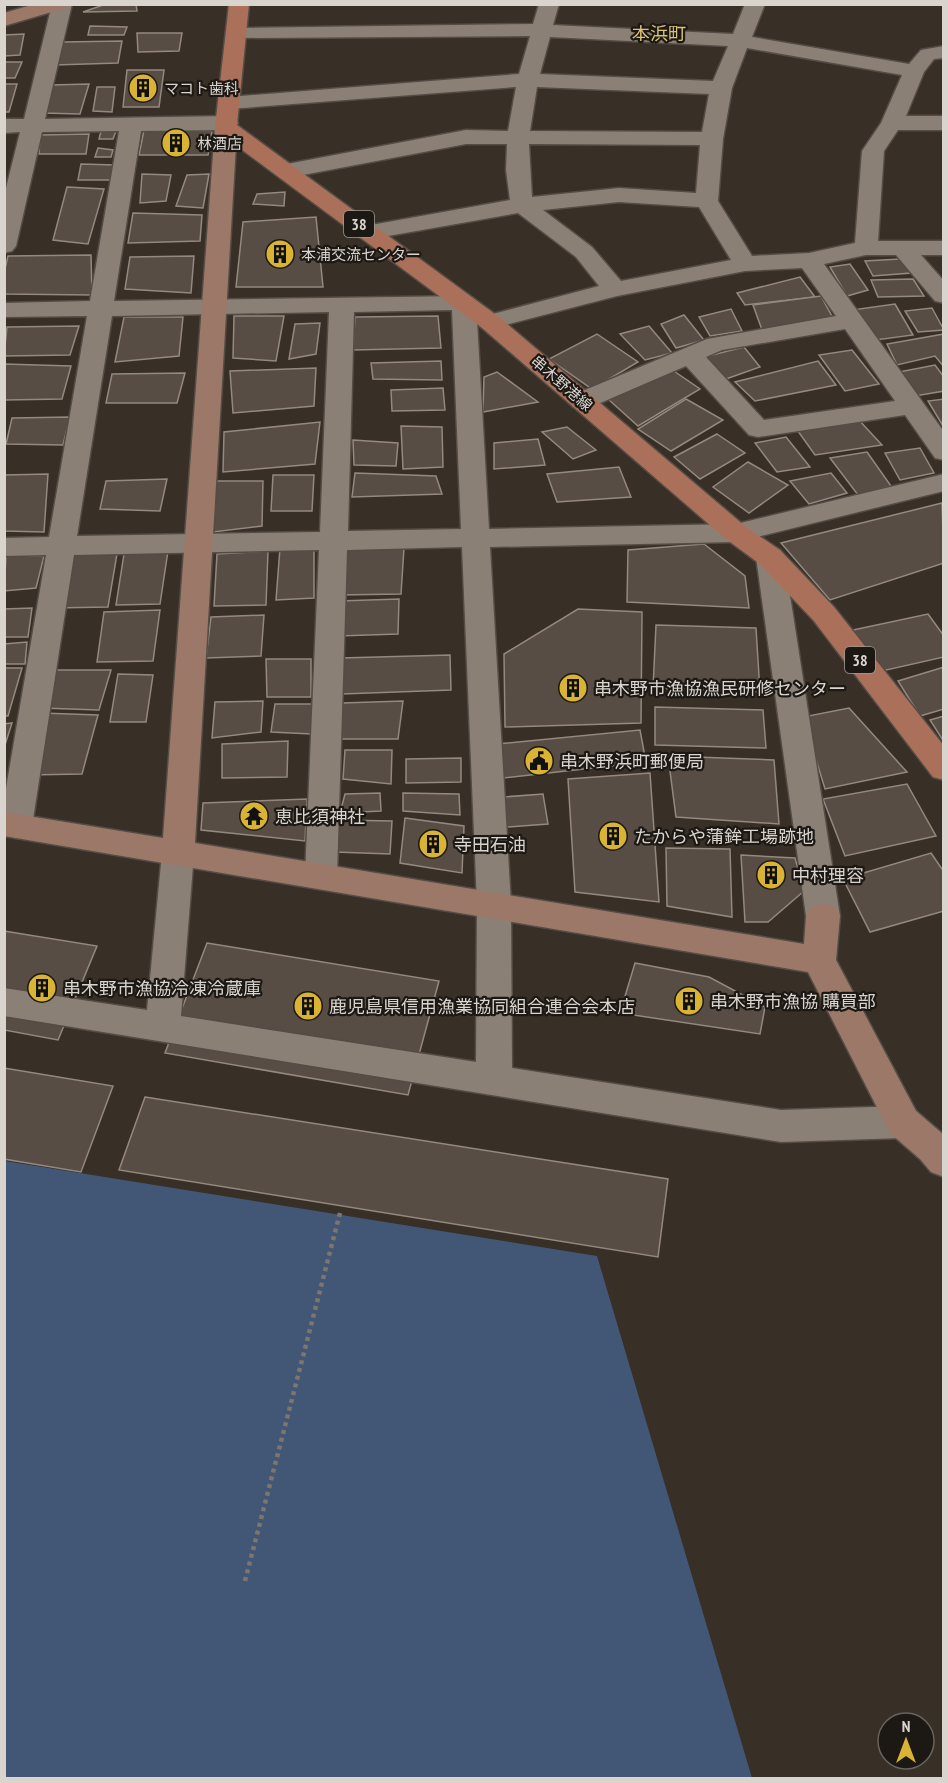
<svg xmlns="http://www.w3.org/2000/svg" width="948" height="1783" font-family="'PT Sans Narrow','Noto Sans JP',sans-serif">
	<rect width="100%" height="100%" fill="#382f27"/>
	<path fill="#425776" d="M5,1161l592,95 155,522h-747z"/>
	<g fill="#574d44" stroke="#94897f" stroke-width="1.5">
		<path d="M106,4h30l1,7 -54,1z"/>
		<path d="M90,26l37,1 -3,8h-36z"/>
		<path d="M137,33h45l-3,18 -41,1z"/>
		<path d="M24,34l-4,21 -16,1v-21z"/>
		<path d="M122,41l-4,22 -63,2 8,-23z"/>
		<path d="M4,62h18l-7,16h-11z"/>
		<path d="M127,70h37l-5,37h-36z"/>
		<path d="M4,84h13l-8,28h-5z"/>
		<path d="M89,84l-9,30 -37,-1 8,-28z"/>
		<path d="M97,87h18l-3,25 -19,-1z"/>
		<path d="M144,130l68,1 -4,24h-69z"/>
		<path d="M101,131h15l-3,8h-14z"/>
		<path d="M89,134l-3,20h-47l1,-19z"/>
		<path d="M98,148l15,2 -2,7h-16z"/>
		<path d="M81,164l34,1 -4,15h-33z"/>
		<path d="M142,174l29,1 -5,26 -26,2z"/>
		<path d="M209,174l-6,34 -27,-2 11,-31z"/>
		<path d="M67,187l37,2 -16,55 -35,-4z"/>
		<path d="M285,192l-1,14 -31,-2 4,-10z"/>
		<path d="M133,213l69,2 -2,26 -72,2z"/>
		<path d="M316,217l7,70h-87l7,-65z"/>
		<path d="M91,255l1,40 -88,-1v-21l4,-17z"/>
		<path d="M194,256l-3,37 -66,-4 5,-32z"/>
		<path d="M900,259l11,14 -38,3 -8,-15z"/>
		<path d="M850,264l18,26 -21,6 -17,-29z"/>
		<path d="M800,277l15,20 -70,8 -8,-12z"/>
		<path d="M913,279l11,17 -46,1 -7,-17z"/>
		<path d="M821,296l13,24 -72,10 -9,-25z"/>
		<path d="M895,304l18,31 -45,6 -16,-31z"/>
		<path d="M932,308l12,22 -26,2 -13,-21z"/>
		<path d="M731,309l11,22 -32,5 -11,-19z"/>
		<path d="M684,315l20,25 -28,8 -15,-24z"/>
		<path d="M234,316h50l-8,45 -43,-3z"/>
		<path d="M438,316l3,32 -88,2 2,-33z"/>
		<path d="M124,317h59l-4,39 -64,6z"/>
		<path d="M320,323l-4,31 -27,5 6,-35z"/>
		<path d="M79,326l-9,29 -66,1 3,-29z"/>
		<path d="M649,326l23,27 -27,7 -25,-26z"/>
		<path d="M597,334l41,28 -46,27 -43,-30z"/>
		<path d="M944,334v33l-9,-11 -38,9 -10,-21z"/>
		<path d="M744,347l16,20 -37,13 -19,-23z"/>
		<path d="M852,350l27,34 -34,7 -26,-36z"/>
		<path d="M441,361l1,19 -69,-1 -2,-16z"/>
		<path d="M818,361l18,24 -81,16 -20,-19z"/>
		<path d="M4,364l67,2 -9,33 -58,1z"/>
		<path d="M935,365l9,12v14l-29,5 -16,-24z"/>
		<path d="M668,367l32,22 -62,37 -30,-27z"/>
		<path d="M316,368l-2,38 -81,7 -3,-42z"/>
		<path d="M497,372l41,30 -55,10 1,-35z"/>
		<path d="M185,373l-8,30h-71l6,-29z"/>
		<path d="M443,388l2,22 -53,1 -1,-21z"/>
		<path d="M686,399l37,21 -52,31 -33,-22z"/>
		<path d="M944,399v27h-1l-15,-25z"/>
		<path d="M70,417l-7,28 -57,-1 6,-26z"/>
		<path d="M857,418l25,27 -67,10 -20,-28z"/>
		<path d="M320,422l-5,42 -92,8 1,-40z"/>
		<path d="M401,426l41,1 1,40 -40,2z"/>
		<path d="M567,427l29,23 -23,9 -31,-27z"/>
		<path d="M717,434l28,19 -45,26 -26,-22z"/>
		<path d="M786,437l24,30 -33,5 -22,-29z"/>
		<path d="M538,439l7,26 -51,4v-26z"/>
		<path d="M353,440l45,3 -2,23 -42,-1z"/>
		<path d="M920,448l14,25 -34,7 -15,-27z"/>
		<path d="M867,452l24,34 -33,9 -28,-37z"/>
		<path d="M748,462l40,23 -39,28 -36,-26z"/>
		<path d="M619,467l12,30 -74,5 -10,-28z"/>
		<path d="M355,473l81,3 6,18 -90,3z"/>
		<path d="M831,473l16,20 -38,11 -19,-23z"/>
		<path d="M48,474l-4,58 -40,-1v-56z"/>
		<path d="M273,475h41l-2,36h-41z"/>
		<path d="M167,479l-7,32 -60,-2 6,-28z"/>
		<path d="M210,481h53l-1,45 -49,6z"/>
		<path d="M942,503l2,60 -114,37 -49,-57z"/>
		<path d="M704,544l41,32 4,32 -122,-6 1,-52z"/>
		<path d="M314,547v51l-38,2 4,-52z"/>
		<path d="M404,548l-3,46 -63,1 3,-46z"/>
		<path d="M168,551l-8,53 -44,1 8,-51z"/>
		<path d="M268,551l-2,54 -52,1 3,-52z"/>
		<path d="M64,552l53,2 -9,53 -56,1z"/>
		<path d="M6,556h38l-8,32 -32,3z"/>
		<path d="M399,599l-1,35 -60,2 1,-35z"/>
		<path d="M32,608l-4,29h-24v-28z"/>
		<path d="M578,609l64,3 -1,111 -136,4 -1,-73z"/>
		<path d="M160,610l-7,51 -56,1 7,-50z"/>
		<path d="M928,614l16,22v21l-62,14 -29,-41z"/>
		<path d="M264,615l-3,41 -55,2 5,-41z"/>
		<path d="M656,625l100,3 4,64 -107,-4z"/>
		<path d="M27,642l-2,22h-21v-20z"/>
		<path d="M450,655l1,35 -109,4 -1,-36z"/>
		<path d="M266,659h45v38h-44z"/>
		<path d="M944,667v42l-24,7 -22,-35z"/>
		<path d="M4,668h18l-14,48h-4z"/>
		<path d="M52,670h59l-12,40 -58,-2z"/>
		<path d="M118,674l35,1 -7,47h-36z"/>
		<path d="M263,701l-2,31 -49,6 3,-36z"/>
		<path d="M403,701l-5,38h-57l1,-36z"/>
		<path d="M275,704h39l-3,30 -40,-2z"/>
		<path d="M655,707l108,3 3,38 -111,-3z"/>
		<path d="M849,708l58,64 -82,17 -22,-72z"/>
		<path d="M41,713l57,2 -16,59 -54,1z"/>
		<path d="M944,716v26l-14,-22z"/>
		<path d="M12,723l-8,25v-24z"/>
		<path d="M640,730l6,32 -143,16 -6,-34z"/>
		<path d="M288,741l-1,36 -65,1v-34z"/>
		<path d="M345,750h47l-1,34 -48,-5z"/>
		<path d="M668,756l106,4 5,64 -103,-7z"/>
		<path d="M461,758v24l-55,1v-24z"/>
		<path d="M650,773l9,129 -84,-10 -7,-113z"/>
		<path d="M907,784l29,52 -91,20 -22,-57z"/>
		<path d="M380,793l1,18 -41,2 5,-19z"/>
		<path d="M403,793l56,1 1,21 -57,-4z"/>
		<path d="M543,794l5,30 -41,3 -4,-30z"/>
		<path d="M307,799l-2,42 -104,-11 2,-27z"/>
		<path d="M405,818l59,8 -2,47 -62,-10z"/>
		<path d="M339,820l53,1 -2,33 -55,-2z"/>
		<path d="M666,848l64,1 2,68 -65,-11z"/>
		<path d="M931,853l13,19v39l-74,21 -27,-53z"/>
		<path d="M741,855l54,3 9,33 -36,31h-23z"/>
		<path d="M4,931l93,15 -39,94 -54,-10z"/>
		<path d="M207,943l232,38 -31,114 -243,-42z"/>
		<path d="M635,963l74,14 56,30 -5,27 -140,-21z"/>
		<path d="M4,1068l109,18 -32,86 -77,-13z"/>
		<path d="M145,1097l523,82 -10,78 -539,-87z"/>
	</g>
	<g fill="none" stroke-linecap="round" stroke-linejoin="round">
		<g stroke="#544c45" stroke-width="3">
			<g id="street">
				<path d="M52,4h20l-27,115 182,-3 8,2 3,5 -3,5 -8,2 -86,1 -27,170 350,-5 9,2 3,5 13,226 247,-5 208,-50v17l-208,51 -246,5 21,357 1,164 269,42 122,-4 13,5 5,11 -5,11 -13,5 -122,4 -777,-126v-28l143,22 15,-157 5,-9 11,-3 11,3 5,9 -13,163 295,46 1,-158 -15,-357 -115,3 -10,326 -4,9 -12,4 -12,-4 -4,-9 14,-326 -245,5 -42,271 -5,9 -11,3 -12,-4v-34l42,-245 -42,1v-18l45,-1 38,-221 -83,1v-14l86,-2 29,-170 -77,1 -26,114 -4,5 -8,2v-57l16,-64 -16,1v-14h20zM452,310l9,219 -113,2 6,-219zM329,312l-9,220 -243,4 35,-220z"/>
				<path d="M539,4h20l-6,21 180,9 12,-30h20l-13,33 157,27 12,-14 23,-4v12l-10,1 -10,13 -18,44h38v14h-46l-14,21 -6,90h66v14h-23l23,26v22l-9,-2 -39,-46h-30l-42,9 120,168v28l-9,-2 -30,-43 -147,22 -9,-2 -63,-69 -95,41 -9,2 -9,-2 -4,-6 4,-6 134,-56 129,-23 -34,-48 -57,3 -128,25 -127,33 -9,-2 -3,-5 3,-5 118,-31 -23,-29 -58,-44 -147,26 -8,-2 -4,-5 4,-5 8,-2 139,-25 -4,-30 1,-26h-41l-179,34 -8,-2 -3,-5 3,-5 8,-2 179,-34 42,1 8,-44 -287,22 -8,-1 -3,-5 3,-5 8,-1 290,-23 11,-38 -294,2 -7,-2 -3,-4 3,-4 304,-4zM550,37l178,9 -15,35 -173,-7zM747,48l155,27 -21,48 -19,28 -7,92 -46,10 -57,3 -34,-55 5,-62 9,-51zM537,87l172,7 -7,38 -172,-1zM529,144l171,1 -4,48 -77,-5 -87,9zM619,202l80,5 32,53 -110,21 -29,-34 -49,-37zM845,329l50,72 -131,19 -58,-63 16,-7z"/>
				<path d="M770,548l10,2 4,7 56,359 -5,9 -12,4 -12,-4 -5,-9 -50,-359 4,-7z"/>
			</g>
		</g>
		<g stroke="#544c45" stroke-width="3">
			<g id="secondary">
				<path d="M35,4h33l-3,4 -61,18v-13z"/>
				<path d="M226,120l8,2 3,5 -42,716 609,101 2,-28 5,-9 12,-4 12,4 5,9 -4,44 80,151 28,24v42l-13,-5 -11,-13 -30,-26 -82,-161 -804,-136v-24l159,26 52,-711 3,-5z"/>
			</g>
		</g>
		<g stroke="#544c45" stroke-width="3">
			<path id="primary" d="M229,4h20l-12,121 262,192 247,210 34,23 54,57 110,139v34l-11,-3 -119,-156 -54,-57 -34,-25 -245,-212 -263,-195 -3,-5z"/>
		</g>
		<path stroke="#7d766f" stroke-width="4.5" stroke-dasharray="4 4" stroke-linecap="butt" d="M245,1581l95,-368"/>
		<use href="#street" fill="#8b8076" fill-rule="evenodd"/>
		<use href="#secondary" fill="#9b7868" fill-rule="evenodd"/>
		<use href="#primary" fill="#ab705a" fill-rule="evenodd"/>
	</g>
	<defs>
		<g id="building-disc" transform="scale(1.5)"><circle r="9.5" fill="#d9b334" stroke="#1c1814"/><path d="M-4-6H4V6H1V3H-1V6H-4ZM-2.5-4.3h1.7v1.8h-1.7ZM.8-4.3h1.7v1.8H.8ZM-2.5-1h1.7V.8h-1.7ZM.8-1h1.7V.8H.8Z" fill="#111"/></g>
		<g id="civic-disc" transform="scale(1.5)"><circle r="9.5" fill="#d9b334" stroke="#1c1814"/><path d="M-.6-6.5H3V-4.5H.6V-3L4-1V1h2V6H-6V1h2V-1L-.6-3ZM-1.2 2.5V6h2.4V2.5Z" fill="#111"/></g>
		<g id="temple-disc" transform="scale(1.5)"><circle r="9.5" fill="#d9b334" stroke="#1c1814"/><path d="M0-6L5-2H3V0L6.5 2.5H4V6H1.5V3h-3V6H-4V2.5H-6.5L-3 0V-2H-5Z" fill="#111"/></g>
	</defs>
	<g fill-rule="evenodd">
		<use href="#building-disc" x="143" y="88"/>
		<use href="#building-disc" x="176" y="143"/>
		<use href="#building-disc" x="280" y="254"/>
		<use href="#building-disc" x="573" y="688"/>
		<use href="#civic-disc" x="539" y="761"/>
		<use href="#temple-disc" x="254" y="816"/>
		<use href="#building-disc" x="613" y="836"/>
		<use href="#building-disc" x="433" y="844"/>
		<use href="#building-disc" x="771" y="875"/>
		<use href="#building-disc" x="42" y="988"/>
		<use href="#building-disc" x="689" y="1001"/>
		<use href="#building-disc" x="308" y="1006"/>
	</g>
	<g text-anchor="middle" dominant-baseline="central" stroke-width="4.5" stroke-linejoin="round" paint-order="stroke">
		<g font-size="15" fill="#dad4cf" stroke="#1c1814" text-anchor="start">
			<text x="164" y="88">マコト歯科</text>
			<text x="197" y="143">林酒店</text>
			<text x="301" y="254">本浦交流センター</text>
		</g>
		<g font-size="15" fill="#dad4cf" stroke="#1c1814">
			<text transform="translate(562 383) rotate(41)">串木野港線</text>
		</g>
		<g fill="#1c1814" stroke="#a19c97" stroke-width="1.5">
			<rect x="344" y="211" width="30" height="26" rx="4.5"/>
			<rect x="845" y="647" width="30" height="26" rx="4.5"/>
		</g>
		<g font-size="16" font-weight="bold" fill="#dad4cf">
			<text x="359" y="224">38</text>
			<text x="860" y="660">38</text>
		</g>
		<g font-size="18" fill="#dbc276" stroke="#1c1814">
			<text x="659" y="33">本浜町</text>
		</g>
		<g font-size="18" fill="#dad4cf" stroke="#1c1814" text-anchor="start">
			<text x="594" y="688">串木野市漁協漁民研修センター</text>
			<text x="560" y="761">串木野浜町郵便局</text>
			<text x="275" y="816">恵比須神社</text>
			<text x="634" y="836">たからや蒲鉾工場跡地</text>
			<text x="454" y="844">寺田石油</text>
			<text x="792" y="875">中村理容</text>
			<text x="63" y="988">串木野市漁協冷凍冷蔵庫</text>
			<text x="710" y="1001">串木野市漁協 購買部</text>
			<text x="329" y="1006">鹿児島県信用漁業協同組合連合会本店</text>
		</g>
	</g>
	<rect width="948" height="1783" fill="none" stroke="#dad4cf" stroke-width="12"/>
	<g transform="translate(906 1741)"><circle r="28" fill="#1c1814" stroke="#68635f" stroke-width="1.5"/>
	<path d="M0-4.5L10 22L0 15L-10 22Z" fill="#d9b334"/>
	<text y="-9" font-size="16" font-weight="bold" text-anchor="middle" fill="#dad4cf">N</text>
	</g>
</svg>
